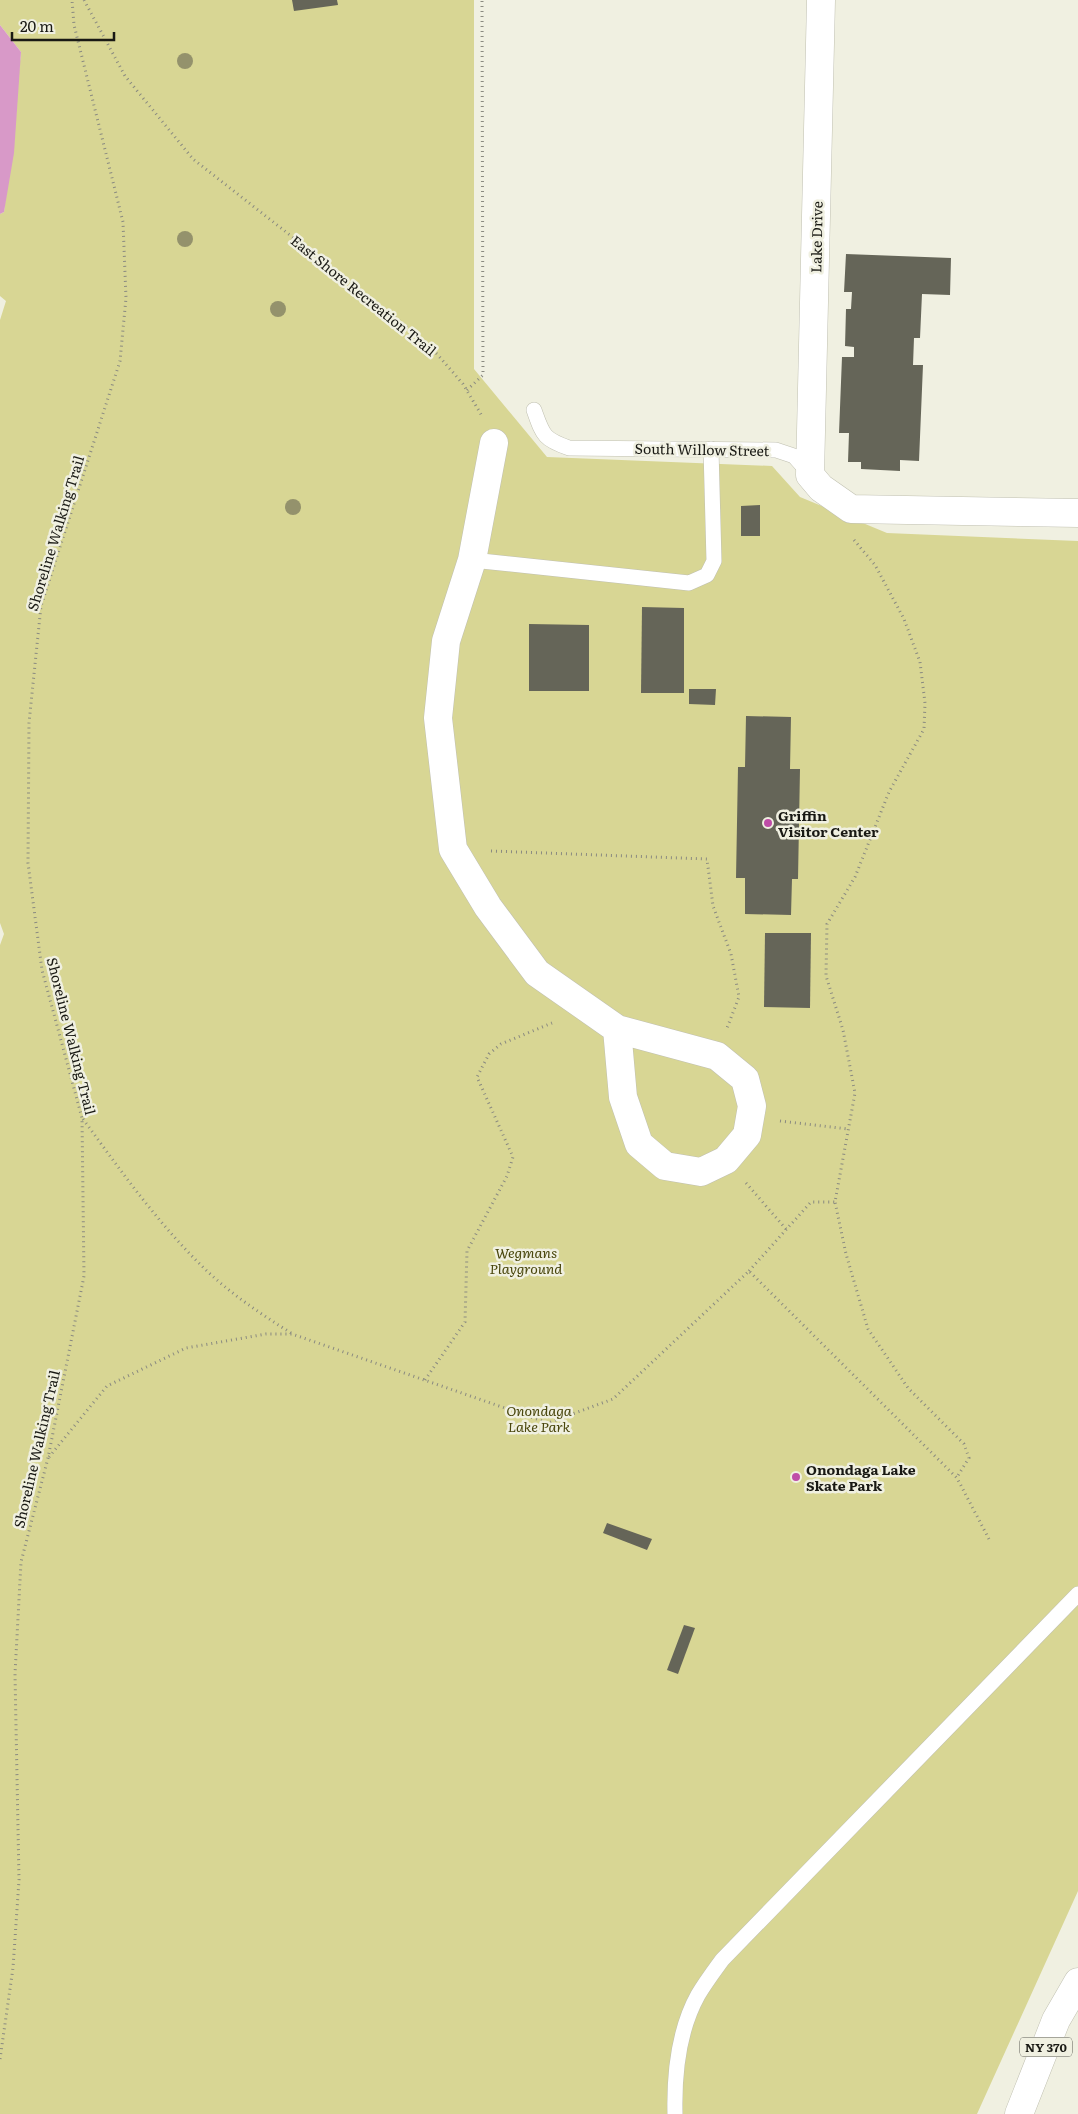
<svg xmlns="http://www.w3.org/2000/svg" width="1078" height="2114" font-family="Literata,serif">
	<rect width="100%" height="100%" fill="#f0f0e1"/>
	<path fill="#d8d694" d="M0,0h474v369l73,88 225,9 28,31 87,36 191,8v1350l-101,223h-977v-1169l4,-11 -4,-11v-603l6,-19 -6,-5v-82l4,-2 17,-160 -21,-27z"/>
	<path fill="#d899c8" d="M0,25l21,27 -7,101 -10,59 -4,2z"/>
	<g fill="#656558">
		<path d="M292,0h45l1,5 -44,6z"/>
		<path d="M846,254l105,4 -1,37 -28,-1 -2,44h-6l-1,27h10l-4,96 -19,-1v11l-39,-2v-7h-13l1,-29h-10l3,-76h12v-10l-9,-1 1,-37h5l1,-17h-8z"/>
		<path d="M760,505v31h-19v-30z"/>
		<path d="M642,607l42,1v85h-43z"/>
		<path d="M529,624l60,1v66h-60z"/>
		<path d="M689,689h27l-1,16 -26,-1z"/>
		<path d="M746,716l45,1 -1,52h10l-2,110h-6l-1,36 -46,-1v-36h-9l2,-111h7z"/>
		<path d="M765,933h46l-1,75 -46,-1z"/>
		<path d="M607,1523l45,16 -5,11 -44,-17z"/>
		<path d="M684,1625l11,3 -17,46 -11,-4z"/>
	</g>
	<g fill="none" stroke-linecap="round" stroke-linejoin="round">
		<g stroke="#c0c0b1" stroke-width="16">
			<g id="lane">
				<path d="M534,410c9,25 9,29 35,38l207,2 18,6 15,17"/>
				<path d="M472,560l217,23 18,-8 7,-14 -3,-112"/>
				<path d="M675,2114c-1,-40 3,-83 23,-119 7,-12 16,-24 24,-35l356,-366"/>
			</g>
		</g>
		<g stroke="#c0c0b1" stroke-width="29">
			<g id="street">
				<path d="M821,0l-11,475 11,13 30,21 227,4"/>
				<path d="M494,443l-22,117 -26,81 -8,77 15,131 35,58 49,66 80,56 100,27 28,23 7,27 -5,29 -21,25 -25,12 -36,-6 -26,-22 -16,-47 -6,-68"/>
			</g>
		</g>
		<g stroke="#c0c0b1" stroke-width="29">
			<path id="primary" d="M1019,2114l37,-94 22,-38"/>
		</g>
		<g stroke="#8a8a80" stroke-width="3" stroke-dasharray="1 4" stroke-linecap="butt">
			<path d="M84,0l41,76 68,83 209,164 35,31 26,30 19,32"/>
			<path d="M467,390l16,-15 -1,-375"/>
			<path d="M854,540l21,25 29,54 16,43 5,41 -1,26 -35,63 -34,85 -28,47 -1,52 17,54 12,63 -20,109 11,52 22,75 40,59 56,56 5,14 -12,19"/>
			<path d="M491,851l216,8 6,47 18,48 8,43 -12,31"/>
			<path d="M83,1119c38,52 76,106 123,151 25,24 55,44 85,63"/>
			<path d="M780,1121l68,8"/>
			<path d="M746,1183l40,46"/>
			<path d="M749,1271l62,-69h24"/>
			<path d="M425,1380l40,-58 2,-71 40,-75 6,-19 -36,-80 12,-23 12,-10 51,-21"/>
			<path d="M49,1457l58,-71 79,-38 80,-14h26l256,89 65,-24 136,-128 208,207 33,63"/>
			<path d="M0,2059l13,-91 6,-88 -4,-206 6,-112 27,-104 36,-182 -2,-158 -40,-148 -14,-107 1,-140 12,-117 79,-245 6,-63 -3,-76 -49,-197 -2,-25"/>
		</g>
		<use href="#lane" stroke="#fff" stroke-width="15"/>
		<use href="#street" stroke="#fff" stroke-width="28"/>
		<use href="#primary" stroke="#fff" stroke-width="28"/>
	</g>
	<g fill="#94926c">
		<circle cx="185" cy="61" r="8"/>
		<circle cx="185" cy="239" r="8"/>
		<circle cx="278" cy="309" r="8"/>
		<circle cx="293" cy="507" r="8"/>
	</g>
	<g fill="#bf4da8" stroke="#f0f0e1" stroke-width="2">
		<circle cx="768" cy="823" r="5"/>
		<circle cx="796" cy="1477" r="5"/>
	</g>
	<g text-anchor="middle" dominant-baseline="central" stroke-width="5" stroke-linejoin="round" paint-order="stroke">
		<rect fill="#f0f0e1" stroke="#5a5a52" stroke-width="1" x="1020" y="2037.5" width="52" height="19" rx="4"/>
		<g font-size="12" font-weight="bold" fill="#191914">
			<text x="1046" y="2047">NY 370</text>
		</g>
		<g font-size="14" fill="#191914" stroke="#f0f0e1">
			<text transform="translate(816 237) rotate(-89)">Lake Drive</text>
			<text transform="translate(364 295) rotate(39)">East Shore Recreation Trail</text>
			<text transform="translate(702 449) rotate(1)">South Willow Street</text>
			<text transform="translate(55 533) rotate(-73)">Shoreline Walking Trail</text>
			<text transform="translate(72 1036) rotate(76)">Shoreline Walking Trail</text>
			<text transform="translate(36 1449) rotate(-77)">Shoreline Walking Trail</text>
		</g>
		<g font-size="14" font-weight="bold" fill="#191914" stroke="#f0f0e1" text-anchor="start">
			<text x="778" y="815">Griffin<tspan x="778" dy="16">Visitor Center</tspan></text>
			<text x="806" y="1469">Onondaga Lake<tspan x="806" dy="16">Skate Park</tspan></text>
		</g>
		<g font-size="14" font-style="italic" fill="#49460c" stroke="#f0f0e1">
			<text x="526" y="1252">Wegmans<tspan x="526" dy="16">Playground</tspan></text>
			<text x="539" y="1410">Onondaga<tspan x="539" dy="16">Lake Park</tspan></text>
		</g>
	</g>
	<path d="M12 32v8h102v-8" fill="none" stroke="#191914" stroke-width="2.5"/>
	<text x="20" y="32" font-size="15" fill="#191914" stroke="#f0f0e1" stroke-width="4" paint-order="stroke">20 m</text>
</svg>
